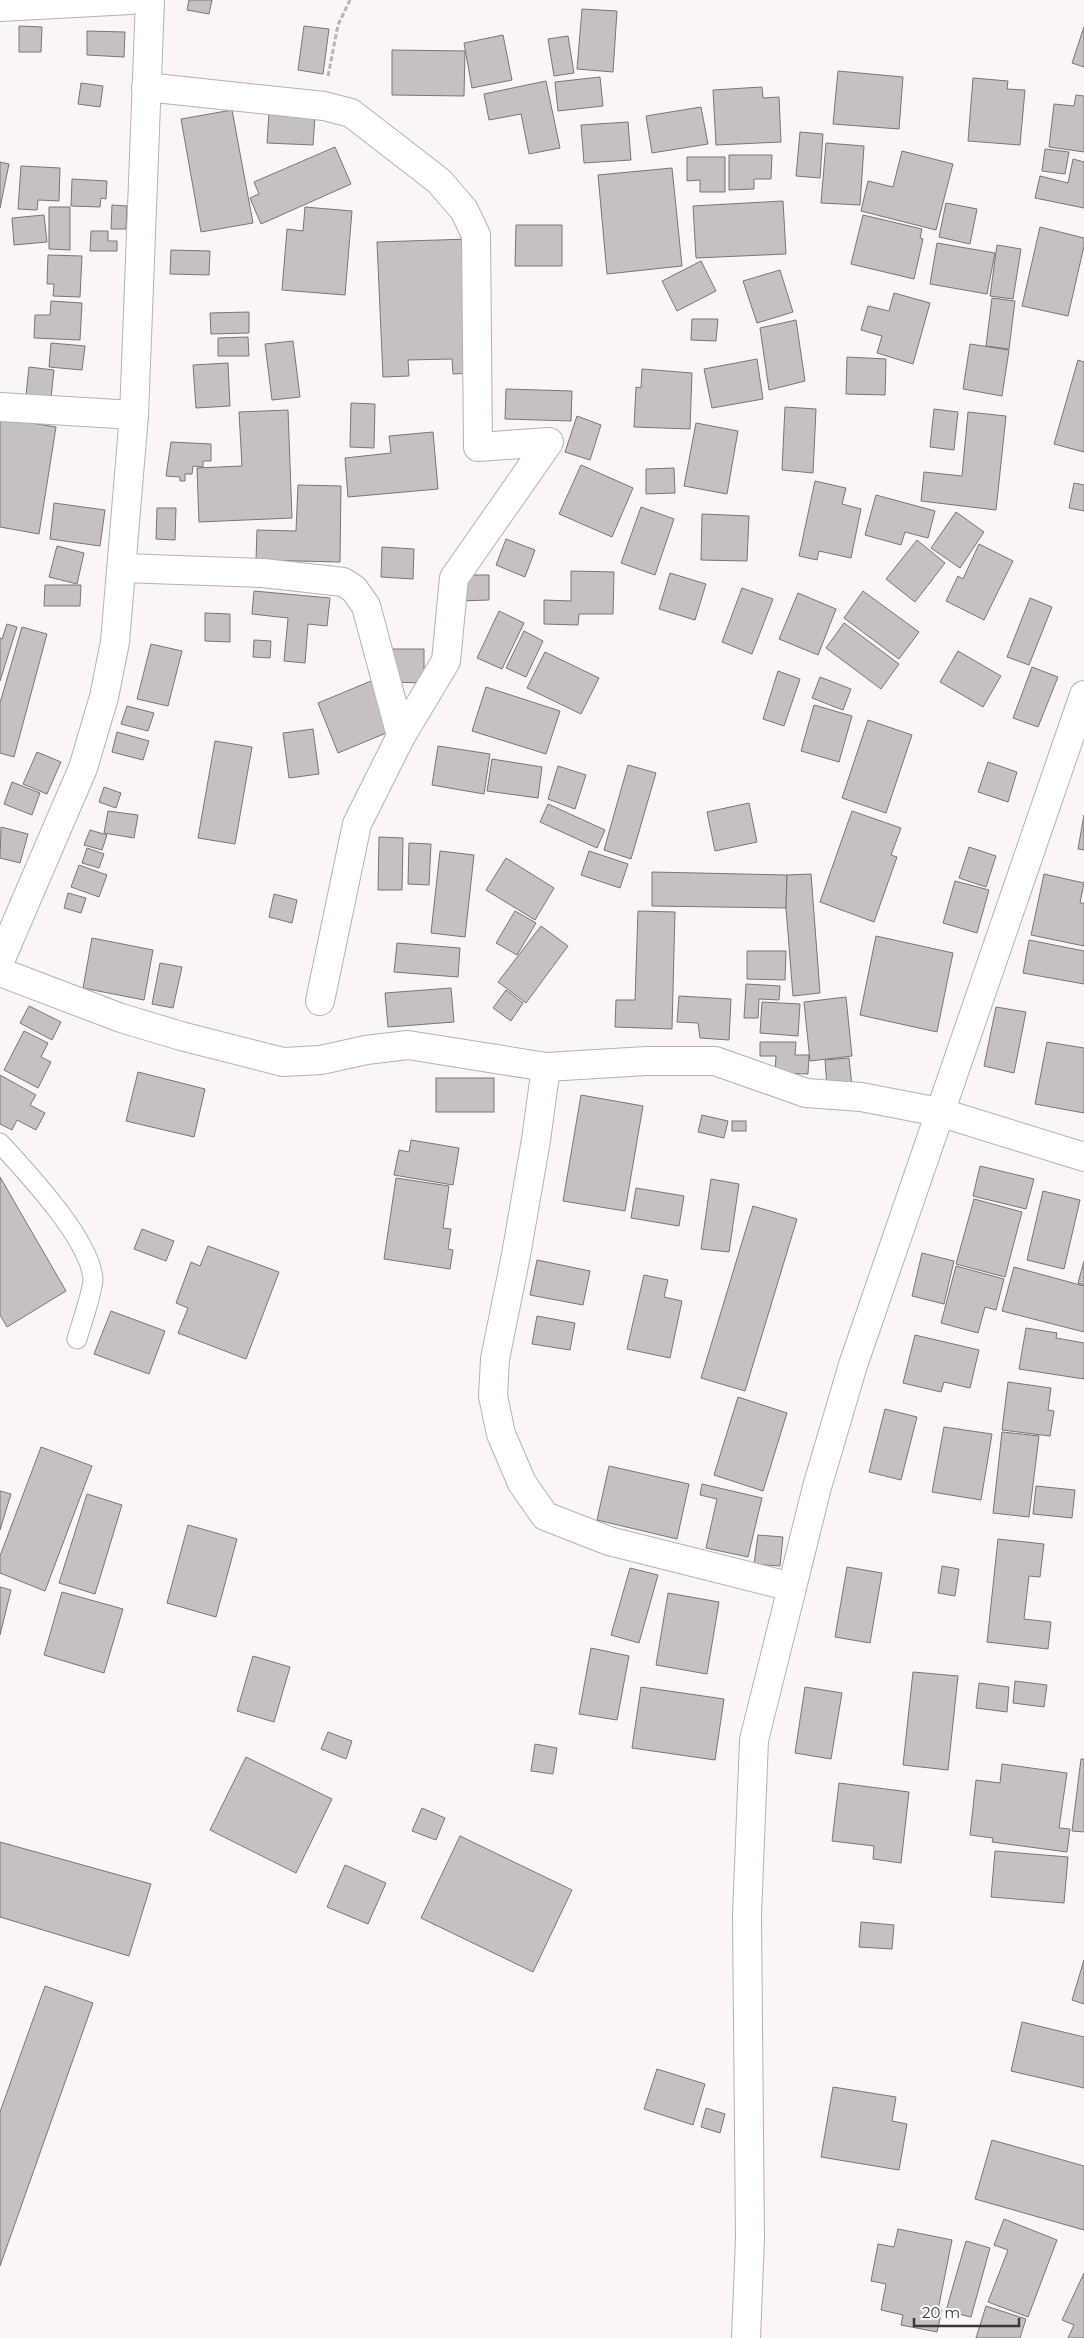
<svg xmlns="http://www.w3.org/2000/svg" width="1084" height="2338" font-family="Montserrat,sans-serif">
	<rect width="100%" height="100%" fill="#fbf5f6"/>
	<g fill="#c6c1c0" stroke="#7a7575">
		<path d="M189,0h23l-3,14 -22,-4z"/>
		<path d="M582,9l35,2 -4,61 -36,-3z"/>
		<path d="M19,26l23,1 -1,25h-22z"/>
		<path d="M304,26l25,3 -6,45 -25,-4z"/>
		<path d="M1084,27v40l-12,-4z"/>
		<path d="M87,31l38,1 -1,25 -37,-2z"/>
		<path d="M503,35l9,45 -40,8 -8,-45z"/>
		<path d="M568,36l6,37 -20,3 -6,-37z"/>
		<path d="M392,50l73,1 -1,45 -72,-1z"/>
		<path d="M838,71l65,6 -4,52 -66,-5z"/>
		<path d="M600,77l3,29 -45,5 -3,-29z"/>
		<path d="M973,78l35,3 -1,8 18,1 -5,55 -52,-4z"/>
		<path d="M546,81l14,67 -31,6 -8,-40 -32,6 -5,-26z"/>
		<path d="M81,83l22,3 -3,21 -22,-3z"/>
		<path d="M762,87l1,11 16,-1 2,45 -65,3 -3,-55z"/>
		<path d="M1076,95l8,1v56l-35,-5 5,-43 20,2z"/>
		<path d="M701,107l7,37 -56,9 -6,-37z"/>
		<path d="M232,110l21,113 -52,9 -20,-113z"/>
		<path d="M269,113l46,3 -2,29 -46,-2z"/>
		<path d="M628,122l3,38 -47,3 -3,-38z"/>
		<path d="M800,132l23,2 -3,44 -24,-2z"/>
		<path d="M826,143l38,3 -4,59 -39,-2z"/>
		<path d="M335,147l16,37 -90,40 -11,-26 9,-4 -5,-12z"/>
		<path d="M1045,149l24,3 -4,22 -23,-3z"/>
		<path d="M902,151l51,13 -17,66 -75,-19 7,-30 25,6z"/>
		<path d="M729,155h43l-1,24h-17v10l-25,1z"/>
		<path d="M687,157h38v35h-25v-12l-13,1z"/>
		<path d="M1073,159l11,3v46l-49,-10 5,-22 28,7z"/>
		<path d="M0,162l9,2 -9,44z"/>
		<path d="M21,166l39,2 -1,33 -21,-1 -1,10 -19,-1z"/>
		<path d="M672,168l10,98 -75,8 -9,-99z"/>
		<path d="M72,179l35,2 -1,18 -5,-1 -1,9 -29,-1z"/>
		<path d="M783,201l3,53 -90,4 -3,-52z"/>
		<path d="M946,203l31,6 -7,35 -31,-7z"/>
		<path d="M112,205l15,1 -1,23h-15z"/>
		<path d="M49,207h21v43l-21,-1z"/>
		<path d="M305,207l47,4 -7,84 -63,-5 5,-61 16,2z"/>
		<path d="M44,215l3,27 -33,3 -2,-27z"/>
		<path d="M863,215l59,14 -2,9 3,1 -9,40 -63,-15z"/>
		<path d="M516,225h46v41h-47z"/>
		<path d="M1040,227l44,11v8l-16,70 -46,-10z"/>
		<path d="M91,231h17v10h9v10h-27z"/>
		<path d="M469,239l5,134 -21,1 -1,-15 -44,1 1,16 -26,1 -6,-135z"/>
		<path d="M937,243l58,10 -8,41 -57,-10z"/>
		<path d="M997,245l24,4 -8,50 -23,-3z"/>
		<path d="M171,250l39,1 -1,24 -39,-1z"/>
		<path d="M48,255l34,1 -2,41 -27,-1 1,-12h-7z"/>
		<path d="M701,261l15,30 -39,20 -15,-30z"/>
		<path d="M780,270l13,42 -36,11 -14,-42z"/>
		<path d="M894,293l36,10 -17,61 -36,-11 5,-17 -21,-6 7,-24 21,5z"/>
		<path d="M992,298l23,3 -6,48 -23,-3z"/>
		<path d="M51,301l31,2 -2,37 -46,-2 1,-23h15z"/>
		<path d="M249,312v21l-38,1 -1,-21z"/>
		<path d="M692,319h26l-2,22 -25,-1z"/>
		<path d="M796,320l9,61 -36,9 -9,-62z"/>
		<path d="M248,337l1,19h-31v-18z"/>
		<path d="M293,341l7,56 -28,3 -7,-56z"/>
		<path d="M51,343l34,3 -3,24 -33,-3z"/>
		<path d="M970,344l39,6 -7,46 -39,-7z"/>
		<path d="M847,357l39,2 -1,36 -39,-1z"/>
		<path d="M757,359l6,40 -51,9 -8,-39z"/>
		<path d="M1078,360l6,2v90l-30,-8z"/>
		<path d="M228,363l2,43 -34,2 -3,-43z"/>
		<path d="M29,367l25,3 -3,28 -25,-3z"/>
		<path d="M642,369l50,4 -2,56 -56,-2 2,-40 5,1z"/>
		<path d="M506,389l66,2 -1,30 -66,-2z"/>
		<path d="M351,403l24,1 -1,44 -24,-1z"/>
		<path d="M785,407l31,2 -3,64 -31,-3z"/>
		<path d="M934,409l24,3 -4,38 -24,-3z"/>
		<path d="M288,410l4,108 -93,4 -2,-54 45,-2 -3,-54z"/>
		<path d="M968,412l38,4 -10,94 -75,-9 3,-29 38,4z"/>
		<path d="M577,416l24,9 -11,35 -25,-8z"/>
		<path d="M0,418l56,9 -17,107 -39,-7z"/>
		<path d="M696,423l42,8 -11,63 -43,-8z"/>
		<path d="M433,432l5,57 -90,8 -3,-39 46,-5 -2,-17z"/>
		<path d="M171,442l40,2v17h-8v6l-10,-1 -1,8h-7v7h-5v-4l-14,-1z"/>
		<path d="M581,465l52,23 -21,49 -53,-23z"/>
		<path d="M674,468l1,25 -29,1v-25z"/>
		<path d="M815,481l31,7 -4,16 19,5 -10,49 -32,-7 -2,9 -18,-4z"/>
		<path d="M1074,483l10,2v26l-15,-3z"/>
		<path d="M298,485l43,1 -1,76 -84,-2 1,-30 39,1z"/>
		<path d="M876,495l59,16 -7,27 -23,-6 -4,13 -36,-10z"/>
		<path d="M54,503l51,7 -5,36 -50,-7z"/>
		<path d="M641,507l33,12 -19,56 -34,-12z"/>
		<path d="M157,508h19l-1,32 -19,-1z"/>
		<path d="M956,512l28,20 -24,36 -29,-20z"/>
		<path d="M702,514l47,2 -2,45 -46,-1z"/>
		<path d="M506,539l29,11 -10,27 -29,-12z"/>
		<path d="M917,540l28,23 -30,39 -29,-23z"/>
		<path d="M979,544l34,17 -29,59 -38,-19 12,-25 5,3z"/>
		<path d="M57,546l27,7 -7,31 -28,-7z"/>
		<path d="M382,547l32,2 -1,30 -32,-2z"/>
		<path d="M571,571l43,1 -1,42h-34l-1,11 -34,-1v-24l27,1z"/>
		<path d="M670,573l36,11 -11,36 -36,-11z"/>
		<path d="M460,575h29v25l-30,1z"/>
		<path d="M45,585h36l-1,21h-36z"/>
		<path d="M742,588l31,11 -21,55 -30,-12z"/>
		<path d="M254,591l76,7 -3,28 -19,-2 -3,39 -21,-2 4,-43 -36,-4z"/>
		<path d="M863,591l56,41 -20,27 -55,-41z"/>
		<path d="M798,593l38,16 -18,46 -39,-16z"/>
		<path d="M1030,598l22,9 -23,58 -22,-8z"/>
		<path d="M499,611l25,12 -22,46 -25,-11z"/>
		<path d="M205,613l25,1v28l-25,-1z"/>
		<path d="M844,623l55,41 -18,25 -55,-41z"/>
		<path d="M7,624l10,3 -17,54v-43l2,1z"/>
		<path d="M22,627l25,7 -33,123 -14,-4v-50z"/>
		<path d="M524,631l19,10 -17,36 -20,-9z"/>
		<path d="M254,640l17,1 -1,17 -17,-1z"/>
		<path d="M151,644l31,7 -14,55 -31,-7z"/>
		<path d="M392,649h32v34l-32,-1z"/>
		<path d="M958,651l43,25 -18,31 -43,-25z"/>
		<path d="M545,652l54,26 -18,36 -54,-26z"/>
		<path d="M1032,667l26,10 -20,50 -25,-9z"/>
		<path d="M778,671l22,8 -16,47 -21,-7z"/>
		<path d="M820,677l31,12 -8,21 -31,-12z"/>
		<path d="M371,681l20,50 -53,22 -20,-50z"/>
		<path d="M486,687l74,24 -14,43 -74,-23z"/>
		<path d="M814,705l38,11 -13,46 -38,-11z"/>
		<path d="M127,706l27,7 -6,18 -27,-7z"/>
		<path d="M868,720l44,15 -26,78 -44,-15z"/>
		<path d="M313,729l6,45 -30,4 -6,-45z"/>
		<path d="M117,732l32,9 -6,19 -31,-8z"/>
		<path d="M215,741l37,6 -17,97 -37,-6z"/>
		<path d="M438,746l52,8 -6,40 -52,-9z"/>
		<path d="M37,752l24,10 -14,32 -24,-10z"/>
		<path d="M492,759l50,8 -4,31 -51,-7z"/>
		<path d="M988,762l29,10 -9,30 -30,-10z"/>
		<path d="M628,765l28,8 -25,86 -27,-9z"/>
		<path d="M558,766l28,9 -11,34 -27,-10z"/>
		<path d="M12,782l28,11 -8,22 -28,-11z"/>
		<path d="M104,787l17,6 -5,15 -17,-6z"/>
		<path d="M749,803l8,39 -42,9 -8,-39z"/>
		<path d="M548,804l57,26 -8,18 -57,-26z"/>
		<path d="M108,811l30,4 -4,23 -30,-5z"/>
		<path d="M852,811l49,17 -10,27 6,2 -23,65 -54,-20z"/>
		<path d="M1084,815v35l-6,-1z"/>
		<path d="M1,827l27,7 -8,29 -20,-5z"/>
		<path d="M90,830l17,5 -5,15 -18,-5z"/>
		<path d="M379,837l24,1 -1,52h-24z"/>
		<path d="M409,843l22,1 -2,41 -21,-1z"/>
		<path d="M969,847l27,9 -10,31 -27,-9z"/>
		<path d="M87,848l17,6 -5,14 -17,-5z"/>
		<path d="M440,851l34,4 -9,82 -34,-4z"/>
		<path d="M589,851l39,13 -8,24 -39,-13z"/>
		<path d="M506,858l48,30 -19,32 -49,-30z"/>
		<path d="M79,865l28,10 -8,22 -28,-10z"/>
		<path d="M652,872l135,3 -1,33 -134,-2z"/>
		<path d="M811,874l9,119 -27,3 -7,-88 1,-33z"/>
		<path d="M1044,874l40,9 -4,20h4v43l-53,-11z"/>
		<path d="M955,881l34,9 -12,43 -34,-10z"/>
		<path d="M68,893l18,5 -5,15 -17,-5z"/>
		<path d="M274,894l23,6 -5,23 -23,-6z"/>
		<path d="M515,911l21,12 -19,32 -21,-12z"/>
		<path d="M638,911l37,1 -3,117 -57,-2 1,-27h19z"/>
		<path d="M541,926l27,20 -42,57 -28,-21z"/>
		<path d="M876,936l77,17 -16,79 -77,-17z"/>
		<path d="M92,938l61,12 -9,50 -61,-12z"/>
		<path d="M1029,940l55,11v33l-61,-11z"/>
		<path d="M397,943l63,5 -2,29 -64,-5z"/>
		<path d="M747,951h39l-1,29 -38,-1z"/>
		<path d="M160,963l22,4 -9,41 -21,-4z"/>
		<path d="M746,984l34,2 -1,14 -20,-1 -1,19h-14z"/>
		<path d="M451,988l3,34 -66,5 -3,-34z"/>
		<path d="M506,990l17,13 -12,18 -18,-13z"/>
		<path d="M679,996l52,3 -2,41 -29,-2 -2,-15 -21,-1z"/>
		<path d="M846,997l6,59 -42,5 -6,-59z"/>
		<path d="M762,1002l38,2 -2,32 -38,-3z"/>
		<path d="M29,1006l32,16 -9,18 -32,-17z"/>
		<path d="M996,1007l30,5 -12,61 -30,-7z"/>
		<path d="M24,1031l24,12 -7,14 10,5 -13,26 -34,-18z"/>
		<path d="M760,1042h36l-1,13h14l-1,19 -33,-1 1,-17h-16z"/>
		<path d="M1047,1042l37,6v65l-49,-9z"/>
		<path d="M849,1058l3,28 -25,1 -2,-27z"/>
		<path d="M138,1072l67,17 -11,48 -68,-16z"/>
		<path d="M0,1075l36,20 -6,10 15,8 -9,17 -19,-10 -5,10 -12,-6z"/>
		<rect x="436" y="1078" width="58" height="34"/>
		<path d="M581,1095l62,11 -18,105 -62,-10z"/>
		<path d="M702,1115l26,6 -4,17 -26,-6z"/>
		<rect x="732" y="1121" width="14" height="10"/>
		<path d="M411,1140l48,8 -6,37 -59,-10 5,-25 10,2z"/>
		<path d="M980,1166l54,13 -8,30 -53,-13z"/>
		<path d="M0,1177l66,114 -59,36 -7,-12z"/>
		<path d="M396,1178l53,8 -6,42 8,1 -3,20 5,1 -3,19 -66,-10z"/>
		<path d="M711,1179l28,5 -10,68 -28,-3z"/>
		<path d="M636,1188l48,8 -5,30 -48,-8z"/>
		<path d="M1043,1191l37,9 -16,69 -37,-9z"/>
		<path d="M974,1199l48,13 -17,65 -49,-13z"/>
		<path d="M753,1206l44,13 -52,172 -44,-13z"/>
		<path d="M142,1229l32,12 -8,20 -32,-12z"/>
		<path d="M208,1246l71,26 -33,87 -68,-26 10,-25 -12,-5 15,-41 9,4z"/>
		<path d="M922,1253l32,8 -10,43 -32,-8z"/>
		<path d="M537,1260l53,11 -7,34 -53,-10z"/>
		<path d="M1084,1261v24l-6,-2z"/>
		<path d="M956,1266l48,13 -8,31 -11,-3 -7,26 -37,-10z"/>
		<path d="M1014,1267l70,19v46l-82,-21z"/>
		<path d="M644,1275l24,5 -4,17 18,4 -12,57 -43,-9z"/>
		<path d="M111,1311l54,20 -16,43 -55,-20z"/>
		<path d="M537,1316l38,7 -5,27 -38,-6z"/>
		<path d="M1026,1328l31,5 -1,5 28,5v36l-65,-10z"/>
		<path d="M915,1335l64,15 -9,38 -26,-6 -3,10 -38,-9z"/>
		<path d="M1008,1382l43,6 -3,22 6,1 -4,25 -48,-6z"/>
		<path d="M738,1397l49,16 -24,78 -49,-16z"/>
		<path d="M885,1409l32,8 -16,63 -32,-8z"/>
		<path d="M944,1427l48,7 -11,66 -49,-8z"/>
		<path d="M1002,1432l37,4 -10,81 -36,-4z"/>
		<path d="M41,1447l51,19 -47,125 -45,-18v-17z"/>
		<path d="M609,1466l80,18 -12,55 -80,-19z"/>
		<path d="M702,1484l60,14 -14,59 -42,-9 11,-49 -17,-4z"/>
		<path d="M1036,1486l39,4 -3,28 -39,-4z"/>
		<path d="M0,1491l11,3 -11,36z"/>
		<path d="M87,1494l35,11 -27,89 -36,-11z"/>
		<path d="M188,1525l49,14 -21,78 -49,-14z"/>
		<path d="M758,1535l25,2 -3,29 -26,-2z"/>
		<path d="M998,1539l46,5 -4,33 -11,-1 -5,43 27,3 -3,27 -61,-7z"/>
		<path d="M942,1566l17,3 -4,27 -17,-3z"/>
		<path d="M847,1567l35,6 -12,70 -35,-6z"/>
		<path d="M630,1568l28,7 -19,68 -28,-8z"/>
		<path d="M0,1587l11,3 -11,45z"/>
		<path d="M62,1592l61,17 -19,64 -60,-18z"/>
		<path d="M668,1593l51,9 -12,72 -51,-9z"/>
		<path d="M591,1648l38,8 -12,64 -38,-6z"/>
		<path d="M253,1656l37,11 -16,55 -37,-11z"/>
		<path d="M913,1672l45,4 -10,94 -45,-5z"/>
		<path d="M1015,1681l32,4 -3,22 -31,-4z"/>
		<path d="M979,1683l30,4 -2,25 -31,-4z"/>
		<path d="M641,1687l83,12 -9,61 -83,-12z"/>
		<path d="M805,1687l37,6 -11,66 -36,-6z"/>
		<path d="M328,1732l24,9 -6,18 -25,-10z"/>
		<path d="M535,1744l22,4 -4,26 -22,-3z"/>
		<path d="M246,1757l86,42 -36,74 -86,-43z"/>
		<path d="M1081,1759h3v73l-12,-1z"/>
		<path d="M1002,1764l65,9 -8,55 11,1 -3,23 -75,-10 1,-4 -23,-3 6,-55 24,3z"/>
		<path d="M839,1783l70,9 -8,71 -28,-4 1,-13 -42,-5z"/>
		<path d="M422,1808l23,10 -9,22 -24,-9z"/>
		<path d="M460,1836l112,54 -39,82 -112,-54z"/>
		<path d="M0,1842l151,42 -22,72 -129,-39z"/>
		<path d="M995,1851l73,6 -4,46 -73,-6z"/>
		<path d="M345,1865l41,18 -18,41 -41,-17z"/>
		<path d="M861,1922l33,3 -2,24 -33,-2z"/>
		<path d="M1084,1960v44l-12,-4z"/>
		<path d="M45,1986l48,17 -93,263v-154z"/>
		<path d="M1022,2022l62,15v51l-73,-17z"/>
		<path d="M657,2069l48,15 -12,41 -49,-16z"/>
		<path d="M833,2087l63,10 -4,24 15,3 -8,46 -78,-13z"/>
		<path d="M706,2108l19,6 -5,19 -19,-6z"/>
		<path d="M992,2140l92,26v64l-109,-31z"/>
		<path d="M1004,2219l53,21 -29,77 -40,-15 20,-52 -14,-5z"/>
		<path d="M898,2229l54,11 -14,70h4l-5,22 -36,-7 2,-10 -22,-5 5,-26 -15,-3 7,-37 16,3z"/>
		<path d="M966,2241l24,7 -19,69 -25,-6z"/>
		<path d="M1084,2273v65h-16l6,-13 -12,-5z"/>
		<path d="M986,2306l40,13 -6,19h-44z"/>
	</g>
	<g fill="none" stroke-linecap="round" stroke-linejoin="round">
		<g stroke="#b6b0b1" stroke-width="21">
			<path id="lane" d="M0,1143c27,30 90,96 93,136 0,12 -12,46 -16,60"/>
		</g>
		<g stroke="#b6b0b1" stroke-width="30">
			<g id="street">
				<path d="M0,7l131,-7"/>
				<path d="M146,87l178,19 27,7 88,68 25,29 12,25 2,212 71,-5 -95,136 -8,83 -45,75 -44,88 -37,177"/>
				<path d="M0,407l134,8"/>
				<path d="M122,568l141,5 80,9 11,7 12,17 35,130"/>
				<path d="M0,972l121,46 60,18 102,26 38,-2 45,-10 42,-5 138,22 101,-6h68l91,32 55,4 78,15 145,45"/>
				<path d="M546,1067l-10,73 -20,115 -21,104 -2,37 8,38 21,49 23,33 64,25 183,46"/>
				<path d="M746,2338l4,-99 -3,-324 7,-175 63,-253 36,-122 231,-670"/>
			</g>
		</g>
		<g stroke="#b6b0b1" stroke-width="30">
			<path id="secondary" d="M0,961l83,-193 21,-71 11,-55 19,-227 16,-415"/>
		</g>
		<path stroke="#b8b4b4" stroke-width="3" stroke-dasharray="5 2.5" stroke-linecap="butt" d="M328,76l10,-51 12,-25"/>
		<use href="#lane" stroke="#fff" stroke-width="19"/>
		<use href="#street" stroke="#fff" stroke-width="28"/>
		<use href="#secondary" stroke="#fff" stroke-width="28"/>
	</g>
	<path d="M914 2318v8h105v-8" fill="none" stroke="#393737" stroke-width="2.5"/>
	<text x="922" y="2318" font-size="15" fill="#393737" stroke="#ffffff" stroke-width="4" paint-order="stroke">20 m</text>
</svg>
